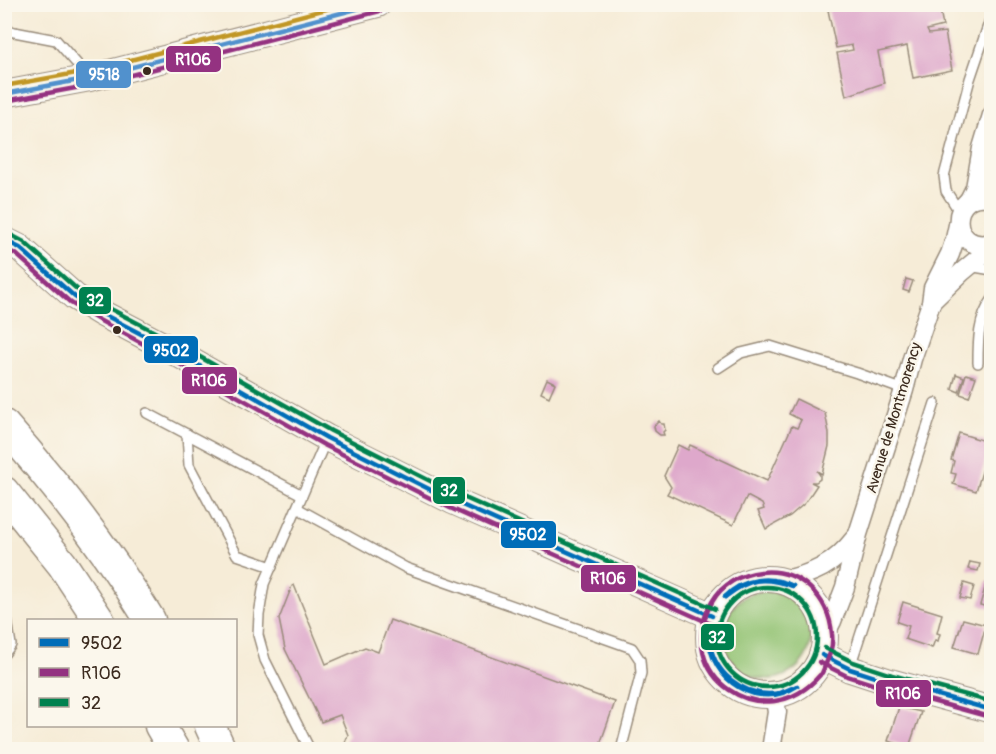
<svg xmlns="http://www.w3.org/2000/svg" width="996" height="754" font-family="Pangolin,sans-serif">
	<rect width="100%" height="100%" fill="#fbf7ec"/>
	<filter id="ink" filterUnits="userSpaceOnUse"><feTurbulence type="fractalNoise" baseFrequency=".0167" numOctaves="2"/><feDisplacementMap in="SourceGraphic" scale="12" xChannelSelector="R" yChannelSelector="G"/><feConvolveMatrix kernelMatrix="1 2 1 2 8 2 1 2 1" color-interpolation-filters="sRGB"/></filter>
	<filter id="wash" filterUnits="userSpaceOnUse"><feTurbulence type="fractalNoise" baseFrequency=".008" numOctaves="4" result="noise"/><feDisplacementMap in="SourceGraphic" scale="24" xChannelSelector="R" yChannelSelector="G"/><feGaussianBlur stdDeviation="1.35" result="paint"/><feColorMatrix in="noise" values="0 0 0 0 0 0 0 0 0 0 0 0 0 0 0 0 0 1.4 0 .05"/><feComposite in="paint" operator="in"/></filter>
	<g filter="url(#wash)">
		<rect width="100%" height="100%" fill="#f6ecd7"/>
		<circle fill="#93c373" stroke="#677648" stroke-width="1.5" cx="767" cy="635" r="44"/>
		<g id="blocks">
			<g fill="#dea8cb">
				<path d="M843,4h96l4,22 -16,4 2,4 16,-2 7,38 -39,8 -6,-32 -29,6 6,31 -38,13 -9,-43 16,-3 -1,-5 -16,3 -8,-38 16,-3z"/>
				<path d="M906,279l7,2 -4,11 -6,-2z"/>
				<path d="M956,374l8,3 -5,15 -7,-3z"/>
				<path d="M966,374l10,3 -7,20 -9,-3z"/>
				<path d="M547,379l8,4 -6,14 -8,-4z"/>
				<path d="M796,399l29,14 4,20v13l-7,28 -5,-3 3,4v4l-4,3h-5l6,3 -12,18 -15,13 -24,13 -8,-18 6,-2 -2,-5 -15,-8 -14,29 -66,-31 4,-7 -7,-11 14,-31 10,5 2,-5 77,36 25,-55 5,2 4,-8 -12,-6z"/>
				<path d="M659,421l2,3h3l1,6 -2,2 1,3h-4l-5,-4 -1,-5z"/>
				<path d="M959,433l32,10 -15,48 -23,-7 3,-10 -5,-1 3,-12 -3,-1z"/>
				<path d="M970,562l10,2 -2,7 -10,-2z"/>
				<path d="M987,581l5,2v25l-12,-3z"/>
				<path d="M964,583l10,3 -4,14 -10,-2z"/>
				<path d="M294,585l32,79 39,-17 13,5 12,-32 225,82 -17,48h-256l6,-15 -8,-20 -19,7 -36,-73 -6,-30 13,-33z"/>
				<path d="M903,602l39,12 -5,19 3,1 -2,7 -3,-1 -3,8 -27,-9 4,-13 -12,-4z"/>
				<path d="M963,619l23,6 -8,29 -24,-7z"/>
				<path d="M899,707l22,5 -12,35 -21,-6z"/>
			</g>
		</g>
	</g>
	<g filter="url(#ink)">
		<use href="#blocks" fill-opacity="0" stroke="#988b7a" stroke-width="1.5"/>
		<g fill="none" stroke-linecap="round" stroke-linejoin="round">
			<g stroke="#988b7a" stroke-width="12">
				<g id="lane">
					<path d="M4,30l52,10 30,34"/>
					<path d="M959,211l-13,-20 -2,-15 26,-97 22,-65"/>
					<path d="M969,266l23,4"/>
					<path d="M978,363c0,-22 0,-44 14,-63"/>
					<path d="M718,368l23,-15 29,-7 87,27 47,17"/>
					<path d="M147,413l155,82"/>
					<path d="M187,434l2,31 48,90 35,12"/>
					<path d="M297,508l109,60 226,80 8,12 1,13 -20,77"/>
					<path d="M4,618l3,2 4,25 -7,9"/>
					<path d="M850,667l85,-264"/>
					<path d="M310,750l-45,-90 -7,-25 1,-20 5,-31 62,-144"/>
				</g>
			</g>
			<g stroke="#988b7a" stroke-width="21">
				<g id="street">
					<path d="M992,198c-45,-11 -44,57 0,45"/>
					<path d="M969,200l6,-12 7,-40 10,-33"/>
					<path d="M932,301l30,-29 30,-25"/>
					<path d="M781,581c33,-7 53,-16 74,-43"/>
					<path d="M825,635l7,-14 13,-34 13,-53 46,-144 8,-31 19,-56 2,-15 17,-34 5,-15 3,-14"/>
					<path d="M771,750l6,-38 -3,-18"/>
				</g>
			</g>
			<g stroke="#988b7a" stroke-width="28">
				<g id="secondary">
					<path d="M4,94l86,-16 288,-74"/>
					<path d="M4,240l16,8 55,49 26,16 65,34 161,91 126,63 259,115"/>
					<circle cx="767" cy="637" r="58"/>
					<path d="M822,655l28,14 40,13 102,28"/>
				</g>
			</g>
			<g stroke="#988b7a" stroke-width="33">
				<g id="primary">
					<path d="M4,425c54,61 104,126 146,195"/>
					<path d="M4,492l58,72 37,56"/>
					<path d="M160,726l14,24"/>
					<path d="M210,726l11,24"/>
				</g>
			</g>
			<use href="#lane" stroke="#fff" stroke-width="9"/>
			<use href="#street" stroke="#fff" stroke-width="18"/>
			<use href="#secondary" stroke="#fff" stroke-width="26"/>
			<use href="#primary" stroke="#fff" stroke-width="30"/>
			<g stroke="#fbf7ec" stroke-width="9">
				<g id="bus-1">
					<path d="M4,240l16,8 55,49 26,16 65,34 161,91 126,63 259,115"/>
					<path d="M725,597c18,-19 45,-22 68,-11"/>
					<path d="M725,597c25,-19 38,-21 68,-11"/>
					<path d="M709,636c2,36 34,63 71,57 5,-2 12,-5 17,-7"/>
					<path d="M709,636c0,44 50,76 88,50"/>
					<path d="M822,655l28,14 40,13 102,28"/>
				</g>
			</g>
			<g stroke="#fbf7ec" stroke-width="9">
				<g id="bus-2">
					<path d="M5,101l87,-16 288,-74"/>
					<path d="M4,249l12,5 55,49 26,16 65,35 162,91 126,63 259,115"/>
					<path d="M819,662l28,14 41,13 102,28"/>
					<path d="M820,675c-56,65 -150,-1 -108,-73 10,-18 29,-28 49,-30 38,-4 68,25 71,62 2,14 -5,27 -10,39"/>
				</g>
			</g>
			<g stroke="#fbf7ec" stroke-width="9">
				<g id="bus-3">
					<path d="M7,233l17,9 55,49 26,15 65,34 161,91 125,63 259,115"/>
					<circle cx="767" cy="637" r="50"/>
					<path d="M825,648l28,14 39,13 100,27"/>
				</g>
			</g>
			<g stroke="#fbf7ec" stroke-width="9">
				<path id="bus-4" d="M4,94l86,-16 286,-74"/>
			</g>
			<g stroke="#fbf7ec" stroke-width="9">
				<path id="bus-5" d="M4,86l84,-15 258,-67"/>
			</g>
			<use href="#bus-1" stroke="#006db8" stroke-width="4.5"/>
			<use href="#bus-2" stroke="#943281" stroke-width="4.5"/>
			<use href="#bus-3" stroke="#00814f" stroke-width="4.5"/>
			<use href="#bus-4" stroke="#5191cd" stroke-width="4.5"/>
			<use href="#bus-5" stroke="#c19727" stroke-width="4.5"/>
		</g>
	</g>
	<g fill="#3b2a1e" stroke="#fbf7ec" stroke-width="2">
		<circle cx="147" cy="71" r="5"/>
		<circle cx="117" cy="330" r="5"/>
	</g>
	<g text-anchor="middle" dominant-baseline="central" stroke-width="5" stroke-linejoin="round" paint-order="stroke">
		<g font-size="15" fill="#3b2a1e" stroke="#fbf7ec">
			<text transform="translate(894 418) rotate(-73)">Avenue de Montmorency</text>
		</g>
	</g>
	<g stroke="#fbf7ec" stroke-width="2">
		<rect x="165" y="45" width="57" height="28" rx="6" fill="#943281"/>
		<rect x="75" y="60" width="57" height="29" rx="6" fill="#5191cd"/>
		<rect x="78" y="286" width="34" height="29" rx="6" fill="#00814f"/>
		<rect x="143" y="335" width="56" height="29" rx="6" fill="#006db8"/>
		<rect x="181" y="366" width="57" height="29" rx="6" fill="#943281"/>
		<rect x="432" y="476" width="34" height="29" rx="6" fill="#00814f"/>
		<rect x="500" y="520" width="57" height="29" rx="6" fill="#006db8"/>
		<rect x="580" y="564" width="57" height="29" rx="6" fill="#943281"/>
		<rect x="700" y="623" width="35" height="28" rx="6" fill="#00814f"/>
		<rect x="875" y="679" width="57" height="29" rx="6" fill="#943281"/>
	</g>
	<g font-size="16" text-anchor="middle" font-weight="bold" fill="#fff">
		<text x="193" y="65">R106</text>
		<text x="104" y="80">9518</text>
		<text x="95" y="306">32</text>
		<text x="171" y="356">9502</text>
		<text x="209" y="386">R106</text>
		<text x="449" y="496">32</text>
		<text x="528" y="540">9502</text>
		<text x="608" y="584">R106</text>
		<text x="717" y="643">32</text>
		<text x="903" y="699">R106</text>
	</g>
	<rect width="996" height="754" fill="none" stroke="#fbf7ec" stroke-width="24"/>
	<rect x="27" y="619" width="210" height="108" fill="#fbf7ec" stroke="#aea59a" stroke-width="1.5"/>
	<rect x="39" y="638" width="30" height="9" fill="#006db8" stroke="#aea59a" stroke-width="1.5"/>
	<text x="81" y="649" font-size="18" fill="#3b2a1e">9502</text>
	<rect x="39" y="668" width="30" height="9" fill="#943281" stroke="#aea59a" stroke-width="1.5"/>
	<text x="81" y="679" font-size="18" fill="#3b2a1e">R106</text>
	<rect x="39" y="698" width="30" height="9" fill="#00814f" stroke="#aea59a" stroke-width="1.5"/>
	<text x="81" y="709" font-size="18" fill="#3b2a1e">32</text>
</svg>
